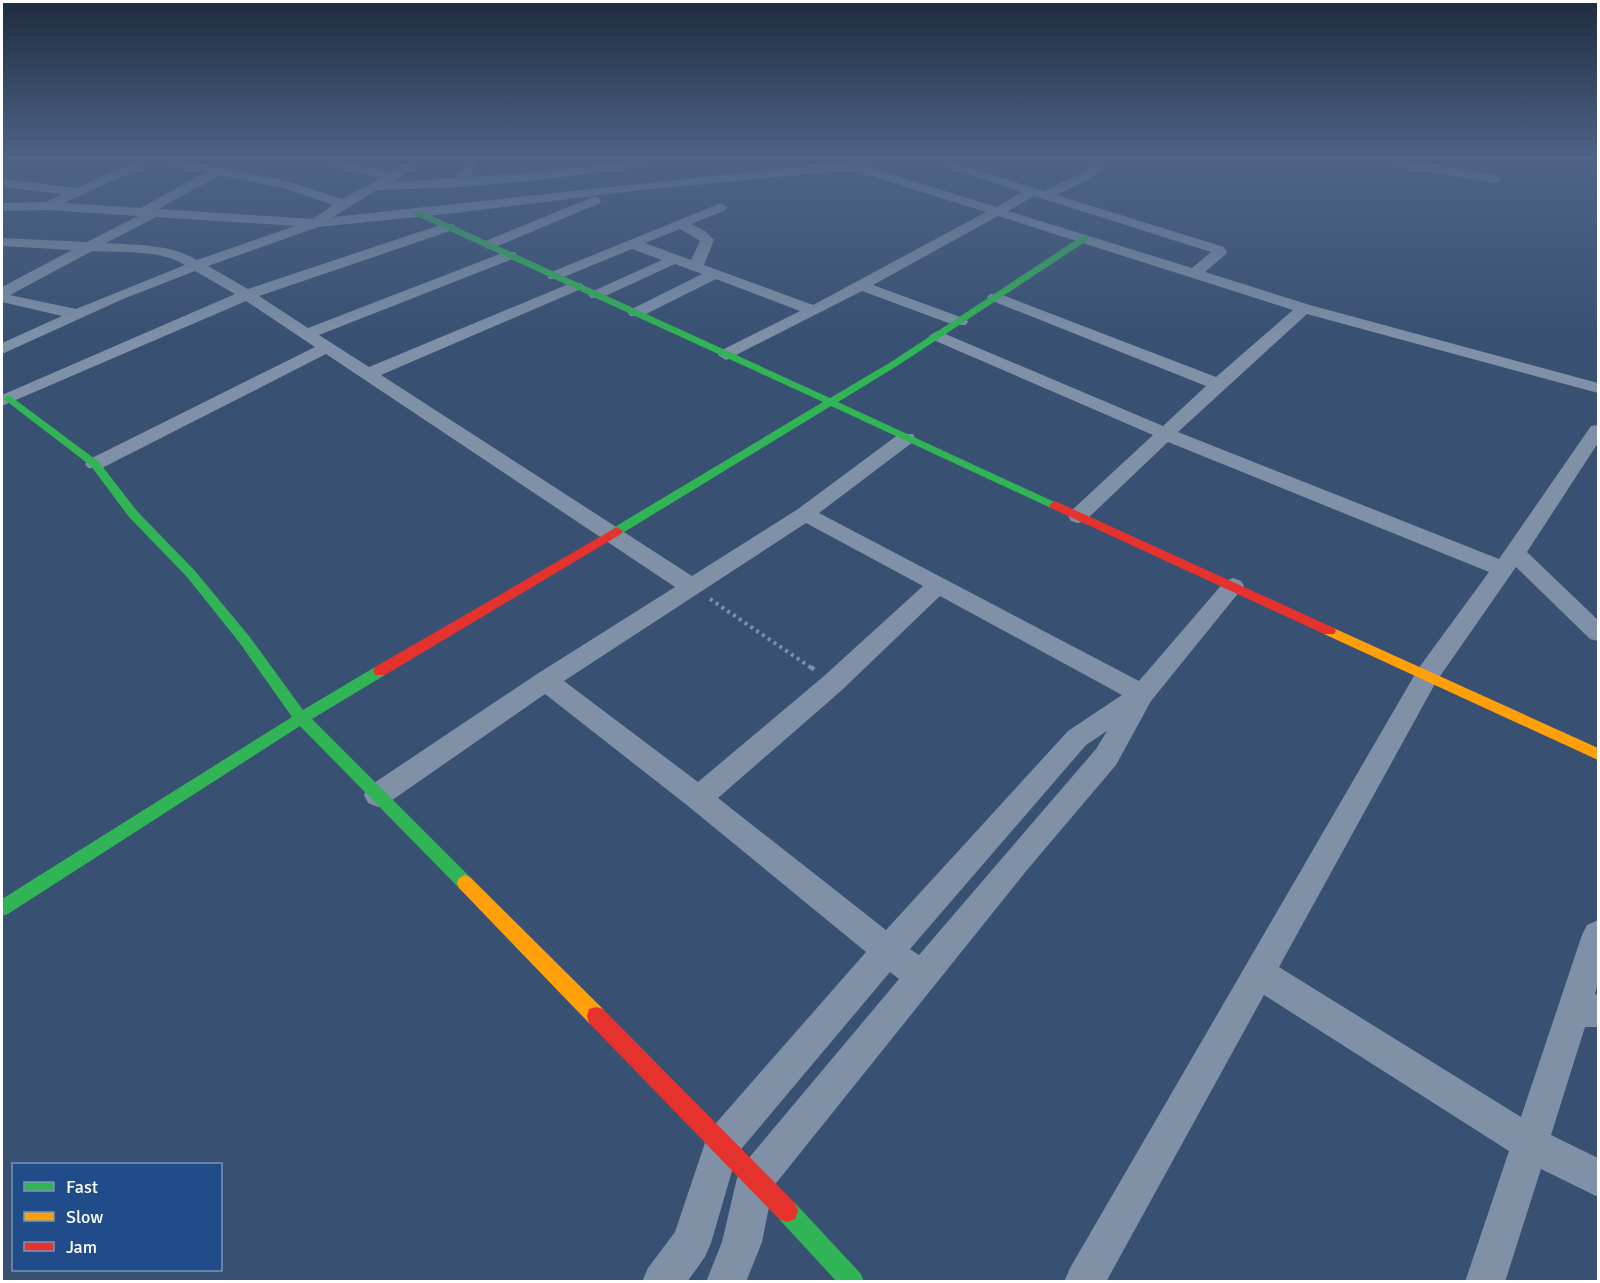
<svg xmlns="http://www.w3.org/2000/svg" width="1600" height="1283" font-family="Signika,sans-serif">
	<rect width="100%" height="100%" fill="#385072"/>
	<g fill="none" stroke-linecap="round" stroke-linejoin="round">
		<path stroke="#7f90a7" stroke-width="4" stroke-dasharray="3 4" stroke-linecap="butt" d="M710,599l103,70"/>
		<path stroke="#7f90a7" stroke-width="4.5" stroke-dasharray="4 5" stroke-linecap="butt" d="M811,667l5,4"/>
		<g fill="#7f90a7" fill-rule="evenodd">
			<path d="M141,159h28l47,8 11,-2 1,4 63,13 51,17 39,-21 -70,-16 -2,-3h23l59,13 24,-13h15l-39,23 65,-4 12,-19h12l-11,18 70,-5 104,-13h35l-6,4 -133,17 -80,7 -82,3 -44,27 537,-58h26l-2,3 -26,5 128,40 26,-15 -98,-33h19l101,32 42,-20 9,-12h12l-13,18 -38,18 168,52 3,5 -2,3 -20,17 105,33 288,78v10l-291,-79 -129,118 321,127 92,-133 7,-1v18l-71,109 71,68v21l-8,-2 -74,-72 -80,115 -157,285 242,150 61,-182 5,-10 11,-5v63l-3,11 3,1v32h-13l-34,108 47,23v39l-57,-28 -36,113h-40l44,-131 -245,-156 -158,287h-42l6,-14 348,-599 71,-97 -321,-130 -83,79 -7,2 -7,-2 -3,-5 3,-5 82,-76 -222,-96 -2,-3 8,-5 6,2 220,93 43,-40 -216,-86 -3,-3 3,-3h10l216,83 77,-67 -295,-94 -125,69 93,34 2,3 -2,3h-12l-92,-34 -136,69 -8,-5 2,-4 80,-40 -84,-32 -74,37h-12l-2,-3 2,-3 72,-36 -27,-10 -74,34h-10l-3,-3 3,-3 71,-32 -30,-11 -73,30h-10l-2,-3 2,-3 172,-70 7,4 -2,3 -35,14 14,7 9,9 -10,25 109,40 173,-93 -134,-42 -211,20 -194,24 -129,13 -110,39 40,23 195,-65h10l2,3 -2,3 -194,66 49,32 197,-76h10l2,3 -2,3 -196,77 50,32 202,-84h10l3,3 -3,3 -200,86 311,201 106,-67 101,-75h14l2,4 -2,4 -94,71 320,168 86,-100 8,-3 8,3 3,5 -93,115 -35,64 -89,105 -254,317 -11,55 -16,40h-40l16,-40 15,-64 6,-13 156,-186 -9,-7 -153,182 -26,89 -6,14 -18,25h-45l6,-14 27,-36 34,-101 157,-179 -178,-146 -143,-112 -157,109 -10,4 -10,-4 -4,-8 4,-8 169,-113 138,-87 -349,-233 -224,114h-14l-3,-4 3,-4 227,-113 -69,-46 -244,105v-11l233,-101 -40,-23 -72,28 -121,55v-11l60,-27 -60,-14v-15l70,-37 -70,-4v-8l85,4 51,-26 -90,-6 -46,1v-8l44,-1 16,-8 -60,-7v-8l74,9zM152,163l54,9 -65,36 -77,-5zM220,175l63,13 50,17 -20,14 -155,-10zM1034,196l177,56 -19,16 -184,-57zM156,217l139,9 -98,34c-27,-16 -60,-15 -91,-17zM680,229l20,12 -9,19 -46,-17zM92,251c29,2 67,-2 93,14l-109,44 -66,-14zM806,523l117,63 -99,90 -126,106 -134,-101zM940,596l182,99 -54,36 -182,199 -168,-132 124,-108zM1107,731l-11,18 -177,206 -9,-6 176,-204z"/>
			<path d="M1370,159h28l98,16 6,4 -6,4 -120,-20z"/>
			<path d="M595,196l6,4 -1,3 -107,45 -5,1 -7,-4 2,-3z"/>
		</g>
		<g fill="#30b455" fill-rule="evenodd">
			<path d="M415,211h6l409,187 61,-36 191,-126h6v4l-191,126 -59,36 223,103 -6,4 -4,-1 -220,-102 -210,128h-8l-2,-3 2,-3 210,-126 -408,-187z"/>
			<path d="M9,395l90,67 38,49 58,60 54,65 54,74 72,-43h10l2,4 -2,4 -73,44 159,159 2,5 -2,5 -6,3 -6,-3 -159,-162 -292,188 -6,2v-17l290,-182 -53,-75 -52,-65 -58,-60 -38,-51 -86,-66 -1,-2z"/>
			<path d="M787,1200l8,3 66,71 3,8h-27l-58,-63 -3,-8 3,-8z"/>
		</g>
		<g fill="#ff9f0a" fill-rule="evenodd">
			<path d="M1329,626l269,122v12l-274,-126 -2,-3z"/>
			<path d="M465,875l6,3 132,131 2,7 -2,7 -7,2 -7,-2 -130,-135 -2,-5 2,-5z"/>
		</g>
		<g fill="#e5322d" fill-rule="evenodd">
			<path d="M1055,501l279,127 2,3 -2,3h-10l-273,-126 -2,-3z"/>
			<path d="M617,527l6,4 -2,3 -236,141h-10l-2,-4 2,-4z"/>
			<path d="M596,1007l7,2 192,194 3,8 -3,8 -8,3 -8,-3 -190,-196 -2,-7 2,-7z"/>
		</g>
	</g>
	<linearGradient id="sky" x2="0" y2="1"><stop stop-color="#1f2c3f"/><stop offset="0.47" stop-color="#4d6487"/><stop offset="1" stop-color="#4d6487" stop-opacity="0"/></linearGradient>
	<rect width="1600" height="339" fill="url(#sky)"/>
	<rect width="1600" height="1283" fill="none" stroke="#ffffff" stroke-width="6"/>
	<rect x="12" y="1163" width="210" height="108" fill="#204c8a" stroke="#7994b9" stroke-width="1.5"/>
	<rect x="24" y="1182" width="30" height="9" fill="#30b455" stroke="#7994b9" stroke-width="1.5"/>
	<text x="66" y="1193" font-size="18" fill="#ffffff">Fast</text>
	<rect x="24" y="1212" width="30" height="9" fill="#ff9f0a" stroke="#7994b9" stroke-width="1.5"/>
	<text x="66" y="1223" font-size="18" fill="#ffffff">Slow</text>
	<rect x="24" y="1242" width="30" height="9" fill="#e5322d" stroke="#7994b9" stroke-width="1.5"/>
	<text x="66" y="1253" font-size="18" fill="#ffffff">Jam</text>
</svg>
